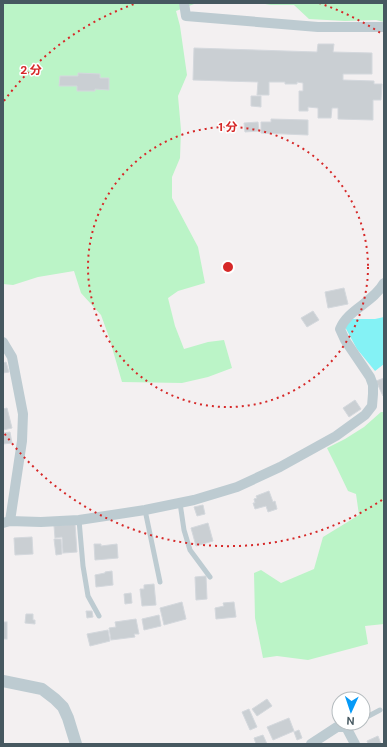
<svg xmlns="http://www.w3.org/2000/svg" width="387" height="747" font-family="'DM Sans','Noto Sans JP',sans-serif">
	<rect width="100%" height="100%" fill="#f3f0f1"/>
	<g fill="#bbf4c7">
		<path d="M3,3h196l-5,1 -18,7 4,15 7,49 -9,21 3,34 -1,28 -8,19v21l26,49 7,36 -27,8 -10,7 7,28 9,23 24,-7 16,-2 8,28 -24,9 -26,6 -60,-1 -13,-45 -8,-22 -20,-22 -7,-22 -36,6 -25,8 -10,-1z"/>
		<path d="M259,3h125v19l-8,-2 -31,1 -36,-2 -15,-14h-23z"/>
		<path d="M381,412h3v212l-19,2 3,18 -60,16 -31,-4 -14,2 -8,-40 -1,-45 7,-3 20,13 33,-14 9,-32 36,-22 -3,-21 -8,-3 -11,-23 -10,-20 18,-9 19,-12z"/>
	</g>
	<path fill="#84f2f5" d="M384,317v47l-9,7 -18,-22 -12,-22 7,-8h23z"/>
	<g fill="#cacfd3" stroke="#d4d8dd">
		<path d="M318,44h16l-1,8 39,1v21h-29v6l31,1v3h8l-1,16h-8v20l-35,-1v-11h-6l-1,10h-13v-10l-10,-1v4h-9v-20h4v-8l-6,-1v2h-12v-2h-16v13h-12l1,-13 -65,-2 1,-32 123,4z"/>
		<path d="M78,73l22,1v4h9v12l-14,-1v2h-18v-5h-18l1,-10h18z"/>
		<path d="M251,96h10v11l-10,-1z"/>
		<path d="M271,119l37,1v15l-47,-2v-11h10z"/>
		<path d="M258,122l1,9 -14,1 -1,-9z"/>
		<path d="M344,288l4,16 -20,4 -3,-16z"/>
		<path d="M313,311l6,9 -12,7 -6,-9z"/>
		<path d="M6,362l3,10 -6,1v-10z"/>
		<path d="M384,378v17l-1,1 -7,-15z"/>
		<path d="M355,400l6,9 -12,8 -6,-9z"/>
		<path d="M7,408l5,20 -9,2v-21z"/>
		<path d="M10,432l2,11 -9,1v-11z"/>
		<path d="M269,491l4,11 2,-1 2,8 -9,3 -2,-6 -11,3 -2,-6h2l-1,-4 3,-1 -1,-2z"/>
		<path d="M203,505l2,9 -8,2 -3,-9z"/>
		<path d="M208,523l5,18 -17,5 -5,-18z"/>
		<path d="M75,524l2,28 -14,1 -1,-16 -7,1 -1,-12z"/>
		<path d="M32,537l1,17 -18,1 -1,-17z"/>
		<path d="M54,539h7l1,15 -6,1z"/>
		<path d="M94,544h7v2l16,-2 1,14 -23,2z"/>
		<path d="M112,571l1,14 -17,2 -1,-12 10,-2v-1z"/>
		<path d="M206,576l1,23 -11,1 -1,-23z"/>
		<path d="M154,584l2,21 -14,1 -2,-17h4v-4z"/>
		<path d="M131,593l1,10 -7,1 -1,-10z"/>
		<path d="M182,602l4,17 -22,6 -4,-17z"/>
		<path d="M234,602l2,15 -20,2 -1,-11 9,-2 -1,-3z"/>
		<path d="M86,611h6l1,6 -6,1z"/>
		<path d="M26,614h7v6h2v4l-10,-1z"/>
		<path d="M159,615l2,11 -17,4 -2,-11z"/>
		<path d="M136,619l3,15h-5l1,3 -24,3 -2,-12 7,-1 -1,-5z"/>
		<rect x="3" y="622" width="4" height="17"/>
		<path d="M108,630l2,11 -20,5 -3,-12z"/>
		<path d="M267,699l5,7 -15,10 -5,-7z"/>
		<path d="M249,709l8,18 -7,3 -8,-18z"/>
		<path d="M289,718l5,13 -21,9 -6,-13z"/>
		<path d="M299,730l3,8 -5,2 -3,-8z"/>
		<path d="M263,735l4,9h-11l-2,-6z"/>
		<path d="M378,736l3,8h-13l-1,-3z"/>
	</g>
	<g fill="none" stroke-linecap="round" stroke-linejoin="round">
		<g stroke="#bdcbd1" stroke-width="5">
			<path d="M180,503l4,27 6,20 20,27"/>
			<path d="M145,510l15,72"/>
			<path d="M79,520l4,46 5,30 11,20"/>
			<path d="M363,719l17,-9"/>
			<path d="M346,727l9,-4"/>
		</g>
		<g stroke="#bdcbd1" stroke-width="10">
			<path d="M184,3l2,13 132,11h66"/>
			<path d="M3,342l9,15 11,57 -1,27 -12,80"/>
			<path d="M3,523l7,-2 31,1 38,-2 66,-10 49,-10 43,-13 43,-20 56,-31 29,-21 7,-9 1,-12v-9l-3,-8 -25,-37 -5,-11c8,-20 33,-26 44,-46"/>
			<path d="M311,744l26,-17h9l9,17"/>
		</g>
		<path stroke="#bdcbd1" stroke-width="12" d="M3,681l39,8 13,10 8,8 5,11 8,26"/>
	</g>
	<g fill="none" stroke="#d62828" stroke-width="2" stroke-dasharray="2 4">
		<circle cx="228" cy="267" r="140"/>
		<path d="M382 500A279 279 0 0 1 4 433M4 101A279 279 0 0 1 137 3M319 3A279 279 0 0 1 382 34"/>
	</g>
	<circle cx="228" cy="267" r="6" fill="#d62828" stroke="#fff" stroke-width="2"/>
	<g font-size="12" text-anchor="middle" font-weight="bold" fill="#d62828" stroke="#fff" stroke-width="3" stroke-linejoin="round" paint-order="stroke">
		<text x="31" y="74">2 分</text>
		<text x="228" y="131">1 分</text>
	</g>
	<rect width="387" height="747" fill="none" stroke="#465860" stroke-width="8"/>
	<g transform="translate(351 711) rotate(183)"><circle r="19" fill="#ffffff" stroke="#b5bcbf"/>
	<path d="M0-3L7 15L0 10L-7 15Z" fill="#069af7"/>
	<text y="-6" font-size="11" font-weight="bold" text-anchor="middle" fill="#465860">N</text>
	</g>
</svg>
